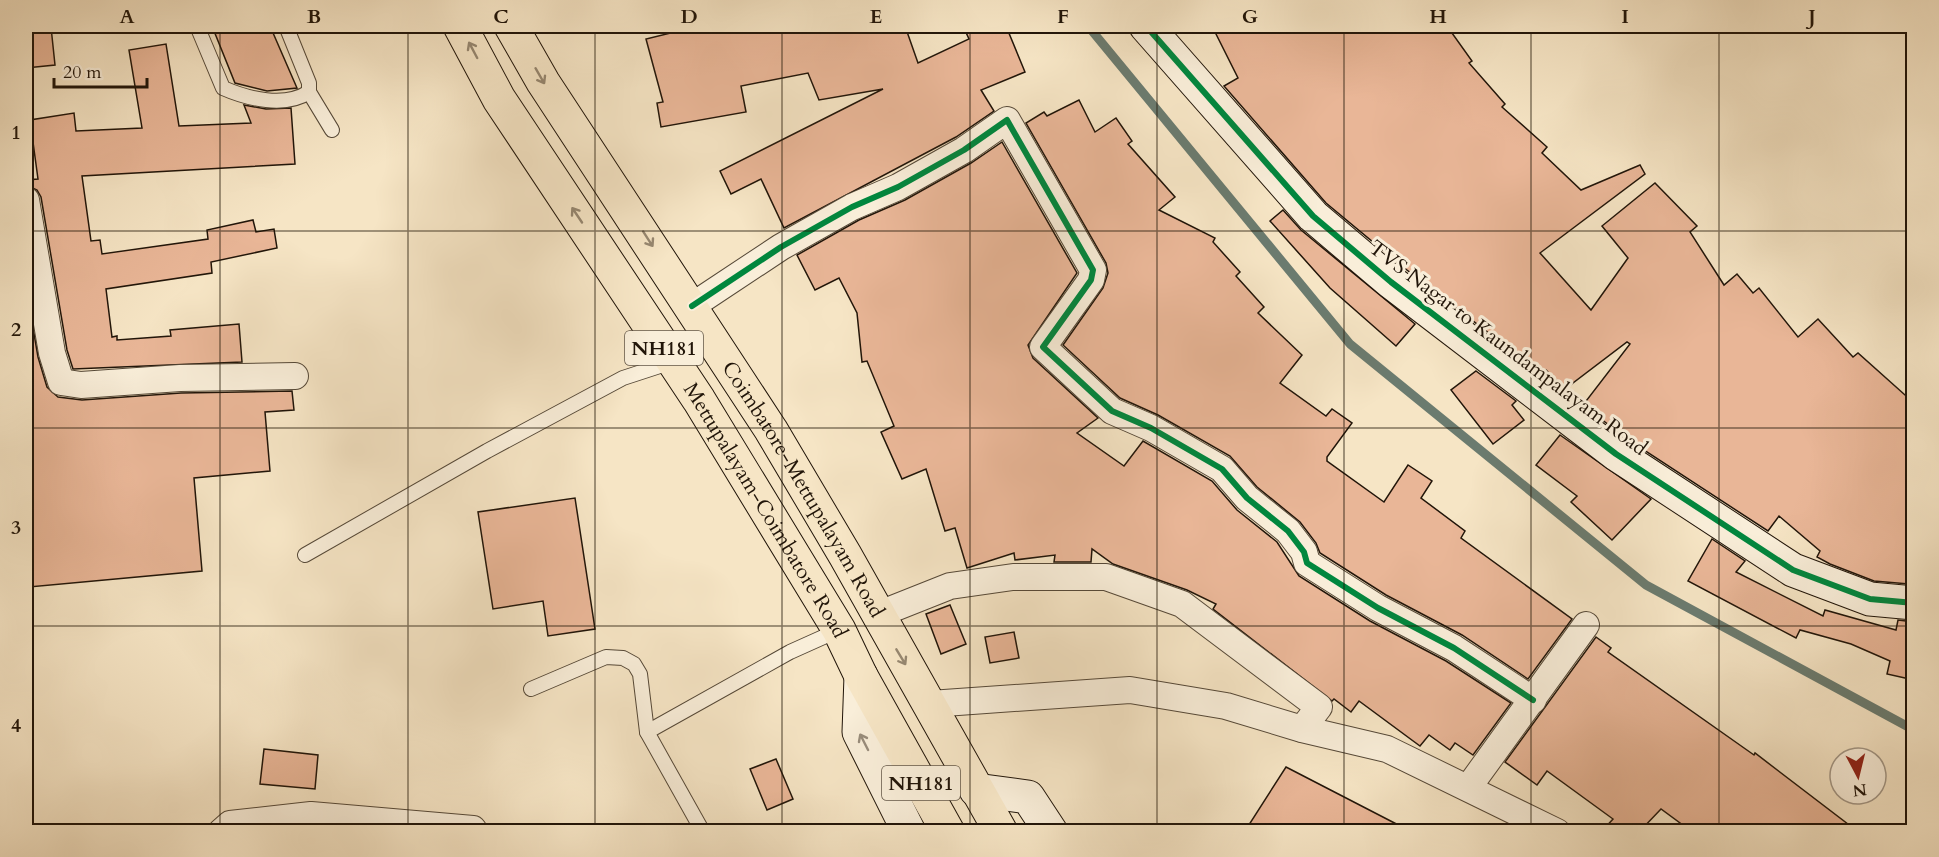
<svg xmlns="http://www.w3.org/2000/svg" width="1939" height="857" font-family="Cardo,serif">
	<rect width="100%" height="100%" fill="#f6e5c5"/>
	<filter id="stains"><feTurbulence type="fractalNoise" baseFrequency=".00333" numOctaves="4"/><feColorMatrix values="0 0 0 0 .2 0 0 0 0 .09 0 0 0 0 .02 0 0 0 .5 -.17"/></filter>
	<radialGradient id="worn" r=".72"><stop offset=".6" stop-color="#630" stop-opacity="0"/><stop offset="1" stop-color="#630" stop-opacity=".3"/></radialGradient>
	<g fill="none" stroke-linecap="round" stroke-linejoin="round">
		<path stroke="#6b7b6f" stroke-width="9" d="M1088,26l262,318 296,241 268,145"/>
	</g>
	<g fill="#e9b697" stroke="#211509" stroke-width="1.5">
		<path d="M212,26h58l27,62 -30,3 -32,-8z"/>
		<path d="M682,26h223l13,37 51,-24 -6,-13h43l19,46 -44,18 13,21 -38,26 -172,91 -23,-49 -30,15 -11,-23 163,-82 -64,11 -11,-27 -67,13 5,26 -85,15 -4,-24 6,-1 -17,-63 37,-9z"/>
		<path d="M1212,26h235l25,35 -3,2 36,41 -3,3 45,40 -5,6 39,37 59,-25 5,9 -105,79 51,57 37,-52 -26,-32 53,-43 42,43 -7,6 34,53 13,-11 16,19 6,-5 39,49 20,-18 35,38 5,-4 56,50v170l-5,11 -35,-3 -44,-17 -13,-7 3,-6 -41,-35 -11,15 -141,-92 -44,-34 47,-61 -3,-2 -62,47 -19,-19 -4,4 -139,-107 -77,-64 -102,-117 14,-8z"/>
		<path d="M51,27l4,38 -29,3v-38z"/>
		<path d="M166,44l13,82 72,-3 -7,-18 22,4 25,-1 4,56 -213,12 9,65 9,-1 2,14 106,-15 -1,-9 46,-10 3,12 18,-3 3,19 -66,14 1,11 -106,16 6,48 5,-1v4l54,-4 -1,-6 69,-6 3,38 -169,7 -6,-19 -26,-153 -4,-7 -11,-5v-5l12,-1 -8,-59 44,-7 2,18 66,-3 -13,-78z"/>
		<path d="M1079,100l16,32 21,-14 16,23 -4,3 47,53 -16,13 56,28 -2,4 27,30 -4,4 28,31 -6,6 44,42 -22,28 46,33 6,-7 20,14 -25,34v4l57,41 24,-37 24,16 -11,17 44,33 -4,7 111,81 -44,60 -66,-44 -76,-40 -66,-42 -4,-10 -16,-21 -43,-35 -27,-31 -72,-41 -38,-17 -57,-53 40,-57 5,-15 -2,-10 -80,-140 18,-11 3,4z"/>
		<path d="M1002,142l75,131 -49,72 5,13 65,60 -21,15 47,33 19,-25 69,40 25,29 40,32 22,34 71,45 76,40 65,42 -38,52 -18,-12 -5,7 -21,-15 -9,11 -61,-45 -8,11 -17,-13 -2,2 -119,-92 3,-5 -29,-14 -74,-26 -21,-15 -1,13h-37l1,-7 -40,5 -1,-7 -47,15 -12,-40 -10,3 -19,-62 -24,10 -21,-47 13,-6 -27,-65 -5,1 -5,-49 -18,-35 -24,12 -18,-35 62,-35 46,-20 66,-37z"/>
		<path d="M1283,210l18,20 114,94 -19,22 -66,-58 -60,-67z"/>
		<path d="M26,287l12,70 9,30 11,10 24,3 99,-7 111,-2 2,19 -29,2 5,59 -76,7 8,93 -173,16 -3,-41z"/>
		<path d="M1476,371l40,30 -4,4 12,15 -31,24 -42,-54z"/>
		<path d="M1560,435l91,64 -39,41 -41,-38 6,-6 -41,-31z"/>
		<path d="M575,498l20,131 -47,7 -5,-35 -50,8 -15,-97z"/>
		<path d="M1712,539l33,22 -9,11 87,44 2,-6 71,20 2,-10 16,2v58l-27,-6 3,-13 -39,-17 -51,-14 -4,8 -108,-57z"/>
		<path d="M950,605l16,39 -25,10 -15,-40z"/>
		<path d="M1014,632l5,26 -29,5 -5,-26z"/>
		<path d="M1596,637l15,11 -3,4 146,103 1,-2 102,78h-166l-30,-22 -21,22h-38l11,-12 -66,-48 -10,14 -32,-23z"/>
		<path d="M264,749l54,6 -3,34 -55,-5z"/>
		<path d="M776,759l17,40 -26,11 -17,-41z"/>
		<path d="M1286,767l124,64h-165z"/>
	</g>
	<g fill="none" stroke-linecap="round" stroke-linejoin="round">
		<g stroke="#564938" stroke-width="16">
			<g id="lane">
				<path d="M197,26l26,62c25,11 62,20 86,4v-9l-23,-57"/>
				<path d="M309,92l23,38"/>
				<path d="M305,555l182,-104 136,-73 49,-16"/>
				<path d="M531,689l75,-32 17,1 11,6 6,10 7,58 56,100"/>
				<path d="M647,732l143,-80 49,-22"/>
			</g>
		</g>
		<g stroke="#564938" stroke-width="28">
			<g id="street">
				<path d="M26,200l26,153 9,29 20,3 99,-7 115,-2"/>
				<path d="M692,306l89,-59 71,-40 46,-20 66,-37 43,-30 86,150 -2,10 -48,67 69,64 39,17 71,41 25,29 41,33 16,21 3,11 71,45 76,40 79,52"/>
				<path d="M877,615l73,-29 63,-9h93l76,27 137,103 -17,22"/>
				<path d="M930,704l200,-14 96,16 76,23 85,20 170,83"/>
				<path d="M1468,788l118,-163"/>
				<path d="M221,832l9,-8 81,-9 162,14 2,3"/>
			</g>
		</g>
		<g stroke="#211509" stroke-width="35">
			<g id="secondary">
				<path d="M1146,26l167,190 78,66 225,172 177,116 77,29 44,4"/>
				<path d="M861,676l-2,56 50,100"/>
				<path d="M976,790l52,7 23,35"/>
			</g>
		</g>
		<g stroke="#211509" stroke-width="35">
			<g id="highway">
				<path id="s1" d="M460,26l39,73 200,301 140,230 22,46 87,156"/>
				<path id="s2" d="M511,26l32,56 228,348 74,125 156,277"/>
			</g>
		</g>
		<use href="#lane" stroke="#f9eed9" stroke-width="14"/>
		<use href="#street" stroke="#f9eed9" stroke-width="26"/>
		<use href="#secondary" stroke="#f9eed9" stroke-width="33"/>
		<use href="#highway" stroke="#f6e5c5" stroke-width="33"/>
		<g stroke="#f9eed9" stroke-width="10">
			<g id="cycleway">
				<path d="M1146,26l167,190 78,66 225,172 177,116 77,29 44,4"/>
				<path d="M692,306l89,-59 71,-40 46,-20 66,-37 43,-30 86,150 -2,10 -48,67 69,64 39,17 71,41 25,29 41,33 16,21 3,11 71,45 76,40 79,52"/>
			</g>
		</g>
		<use href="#cycleway" stroke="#00873e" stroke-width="6"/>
	</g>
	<defs><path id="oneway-shaft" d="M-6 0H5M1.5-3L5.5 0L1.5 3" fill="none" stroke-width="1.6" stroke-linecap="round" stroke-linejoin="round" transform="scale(1.5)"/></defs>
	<g stroke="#968770">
		<use href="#oneway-shaft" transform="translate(473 50) rotate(-118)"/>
		<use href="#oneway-shaft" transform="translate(540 76) rotate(60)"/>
		<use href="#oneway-shaft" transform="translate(577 215) rotate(-124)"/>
		<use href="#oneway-shaft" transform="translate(648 239) rotate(57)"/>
		<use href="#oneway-shaft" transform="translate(901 657) rotate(59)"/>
	</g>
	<use stroke="#988c7b" href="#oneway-shaft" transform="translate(864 742) rotate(-117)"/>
	<path fill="none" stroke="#211509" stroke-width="1.5" stroke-opacity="0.55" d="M220,26v806M408,26v806M595,26v806M782,26v806M970,26v806M1157,26v806M1344,26v806M1531,26v806M1719,26v806M26,231h1888M26,428h1888M26,626h1888"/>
	<g text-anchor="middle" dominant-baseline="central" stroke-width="6" stroke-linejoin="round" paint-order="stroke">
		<g fill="#f9eed9" stroke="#625647" stroke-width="1.5">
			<rect x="625" y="331" width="78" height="34" rx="4.5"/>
			<rect x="882" y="766" width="78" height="34" rx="4.5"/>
		</g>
		<g font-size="20" font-weight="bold" fill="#211509">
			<text x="664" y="348">NH181</text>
			<text x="921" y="783">NH181</text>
		</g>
		<g font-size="21" fill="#211509" stroke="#f9eed9">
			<text transform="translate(1508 348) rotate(37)">TVS Nagar to Kaundampalayam Road</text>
			<text stroke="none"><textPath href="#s2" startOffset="548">Coimbatore-Mettupalayam Road</textPath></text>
			<text stroke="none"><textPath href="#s1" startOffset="573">Mettupalayam-Coimbatore Road</textPath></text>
		</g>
	</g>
	<rect width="1939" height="857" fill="none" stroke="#f6e5c5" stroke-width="66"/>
	<g transform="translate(1858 776) rotate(173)"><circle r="28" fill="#f9eed9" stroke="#a39786" stroke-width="1.5"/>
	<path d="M0-4.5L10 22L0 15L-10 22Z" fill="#8f2418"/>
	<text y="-9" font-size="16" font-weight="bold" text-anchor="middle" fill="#211509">N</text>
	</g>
	<path d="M54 78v9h93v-9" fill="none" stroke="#211509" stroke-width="3"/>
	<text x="63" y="78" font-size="18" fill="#211509" stroke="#f9eed9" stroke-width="4.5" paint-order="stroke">20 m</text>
	<rect x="33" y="33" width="1873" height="791" fill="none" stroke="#211509" stroke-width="2"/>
	<g font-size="20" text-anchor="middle" font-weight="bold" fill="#211509">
		<text x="127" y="23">A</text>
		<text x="314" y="23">B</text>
		<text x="501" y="23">C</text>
		<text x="689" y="23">D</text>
		<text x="876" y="23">E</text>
		<text x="1063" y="23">F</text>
		<text x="1250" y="23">G</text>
		<text x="1438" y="23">H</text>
		<text x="1625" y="23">I</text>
		<text x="1812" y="23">J</text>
		<text x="16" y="139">1</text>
		<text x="16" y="336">2</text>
		<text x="16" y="534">3</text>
		<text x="16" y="732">4</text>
	</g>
	<rect width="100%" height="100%" filter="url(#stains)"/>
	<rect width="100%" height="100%" fill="url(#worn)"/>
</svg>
